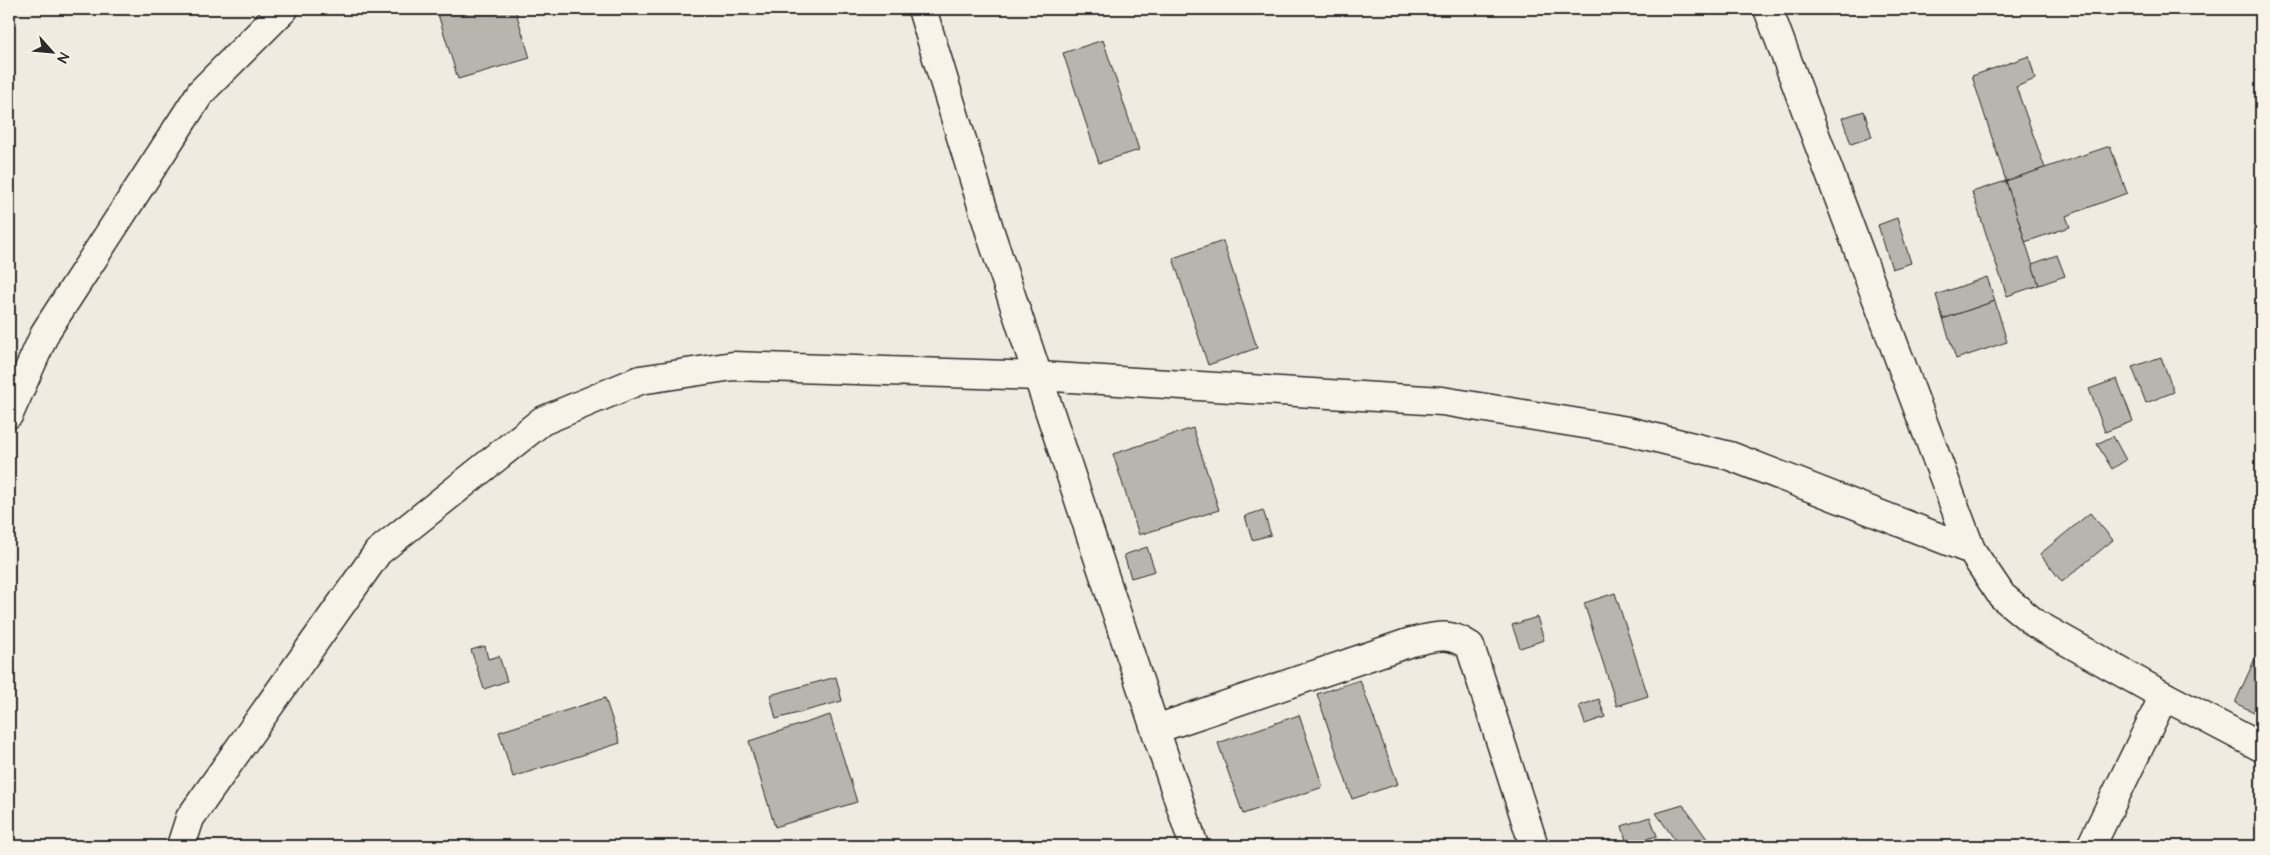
<svg xmlns="http://www.w3.org/2000/svg" width="2270" height="855" font-family="'Architects Daughter',sans-serif">
	<rect width="100%" height="100%" fill="#efebe0"/>
	<filter id="ink" filterUnits="userSpaceOnUse"><feTurbulence type="fractalNoise" baseFrequency=".02" numOctaves="2"/><feDisplacementMap in="SourceGraphic" scale="10" xChannelSelector="R" yChannelSelector="G"/><feConvolveMatrix kernelMatrix="1 2 1 2 8 2 1 2 1" color-interpolation-filters="sRGB"/></filter>
	<g filter="url(#ink)">
		<g fill="#b8b5ae" stroke="#2b2b2b">
			<path d="M445,9h70l15,49 -72,21 -21,-68z"/>
			<path d="M1950,9h17l-15,5z"/>
			<path d="M1103,40l36,110 -40,13 -36,-110z"/>
			<path d="M2029,56l6,23 -19,8 29,81 -39,13 -34,-105z"/>
			<path d="M1864,111l8,26 -21,7 -9,-26z"/>
			<path d="M2110,146l17,47 -61,23 4,11 -45,15 -19,-61z"/>
			<path d="M2006,181l33,104 -32,11 -35,-104z"/>
			<path d="M1897,218l14,45 -19,6 -14,-44z"/>
			<path d="M1223,241l34,107 -49,17 -35,-107z"/>
			<path d="M2057,255l8,21 -26,9 -7,-21z"/>
			<path d="M1987,277l8,24 -52,18 -7,-24z"/>
			<path d="M1995,301l12,41 -51,17 -13,-40z"/>
			<path d="M2161,357l13,35 -28,11 -14,-36z"/>
			<path d="M2117,379l16,42 -28,11 -16,-43z"/>
			<path d="M1193,428l26,82 -80,25 -26,-81z"/>
			<path d="M2113,436l13,24 -14,9 -15,-25z"/>
			<path d="M1263,510l8,25 -19,5 -7,-24z"/>
			<path d="M2090,513l23,27 -51,42 -22,-28z"/>
			<path d="M1147,547l8,24 -24,7 -7,-23z"/>
			<path d="M1615,593l33,103 -31,10 -33,-103z"/>
			<path d="M1537,617l7,23 -24,8 -8,-23z"/>
			<path d="M2261,645v52l-7,15 -19,-9z"/>
			<path d="M485,646l3,13 11,-3 8,25 -23,8 -13,-39z"/>
			<path d="M836,677l6,24 -66,18 -6,-24z"/>
			<path d="M1360,680l38,104 -46,15 -35,-105z"/>
			<path d="M605,698l15,45 -107,34 -14,-45z"/>
			<path d="M1599,699l6,18 -20,7 -6,-18z"/>
			<path d="M830,715l27,87 -82,25 -26,-86z"/>
			<path d="M1299,715l24,72 -80,27 -25,-71z"/>
			<path d="M1683,805l29,41h-33l-23,-33z"/>
			<path d="M1650,817l7,19 -30,8 -5,-18z"/>
			<path d="M1840,839l14,7h-18z"/>
		</g>
		<g fill="none" stroke-linecap="round" stroke-linejoin="round">
			<g stroke="#2b2b2b" stroke-width="31">
				<g id="minor">
					<path d="M922,9l69,226 203,611"/>
					<path d="M1768,9l203,541 31,46 34,28 128,72 97,51"/>
					<path d="M9,414l37,-83 155,-239 83,-83"/>
					<path d="M1156,729l255,-87c24,-5 37,-11 59,4l64,200"/>
					<path d="M181,846l9,-28 188,-266 164,-131 98,-41 93,-14 305,10 404,25 186,30 102,25 241,94"/>
					<path d="M2091,846l73,-150"/>
				</g>
			</g>
			<use href="#minor" stroke="#f7f3e8" stroke-width="28"/>
		</g>
	</g>
	<rect width="2270" height="855" fill="none" stroke="#f7f3e8" stroke-width="30"/>
	<rect x="15" y="15" width="2240" height="825" fill="none" stroke="#2b2b2b" stroke-width="2" filter="url(#ink)"/>
	<g transform="translate(52 52) rotate(117)" stroke="#f7f3e8" stroke-width="4" paint-order="stroke">
	<path d="M0-4L9 19L0 12L-9 19Z" fill="#2b2b2b"/>
	<text y="-8" font-size="14" font-weight="bold" text-anchor="middle" fill="#2b2b2b">N</text>
	</g>
</svg>
